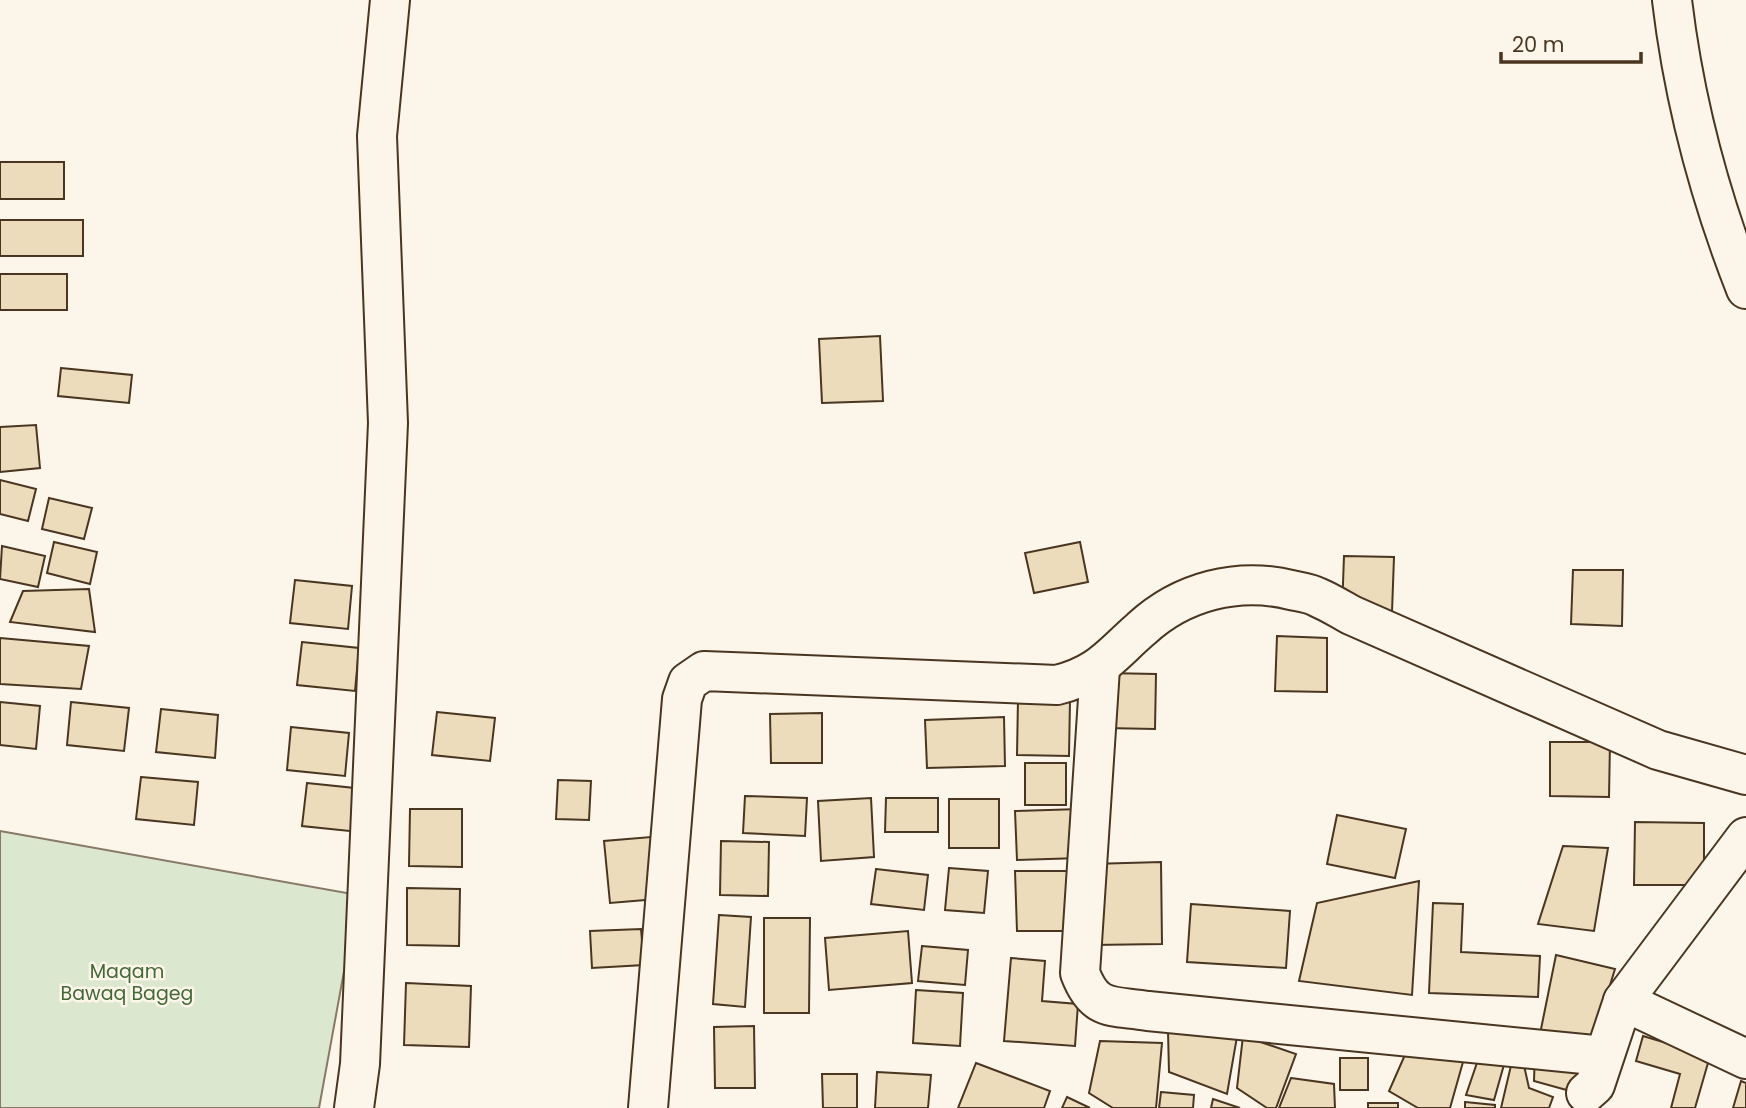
<svg xmlns="http://www.w3.org/2000/svg" width="1746" height="1108" font-family="Poppins,sans-serif">
	<rect width="100%" height="100%" fill="#fbf6e9"/>
	<path fill="#dce7d0" stroke="#887966" stroke-width="2" d="M0,831l358,64 -39,213h-319z"/>
	<g fill="#ecdcbc" stroke="#4a3520" stroke-width="2">
		<rect x="0" y="162" width="64" height="37"/>
		<rect x="0" y="220" width="83" height="36"/>
		<rect x="0" y="274" width="67" height="36"/>
		<path d="M880,336l3,65 -61,2 -3,-64z"/>
		<path d="M61,368l71,7 -3,28 -71,-7z"/>
		<path d="M36,425l4,43 -40,4v-45z"/>
		<path d="M0,480l36,9 -8,32 -28,-7z"/>
		<path d="M49,498l43,10 -8,31 -42,-10z"/>
		<path d="M54,542l43,10 -7,32 -43,-11z"/>
		<path d="M1080,542l8,40 -54,11 -9,-40z"/>
		<path d="M2,546l43,10 -7,31 -38,-8z"/>
		<path d="M1344,556l50,1 -2,55 -50,-1z"/>
		<path d="M1573,570h50l-1,56 -51,-2z"/>
		<path d="M295,580l57,6 -4,43 -58,-6z"/>
		<path d="M89,589l6,43 -85,-10 13,-31z"/>
		<path d="M1277,636l50,2v54l-52,-1z"/>
		<path d="M0,638l89,8 -8,43 -81,-5z"/>
		<path d="M302,642l57,6 -4,43 -58,-6z"/>
		<path d="M1106,673l50,1 -1,55 -50,-1z"/>
		<path d="M1018,699l52,1 -1,56 -52,-1z"/>
		<path d="M0,702l40,4 -4,43 -36,-4z"/>
		<path d="M71,702l58,6 -5,43 -57,-6z"/>
		<path d="M161,709l57,6 -3,43 -59,-6z"/>
		<path d="M437,712l58,6 -5,43 -58,-6z"/>
		<path d="M822,713v50h-51l-1,-49z"/>
		<path d="M1004,717l1,49 -78,2 -2,-48z"/>
		<path d="M291,727l58,6 -4,43 -58,-6z"/>
		<path d="M1550,742h60l-1,55 -59,-1z"/>
		<rect x="1025" y="763" width="41" height="42"/>
		<path d="M141,777l57,5 -4,43 -58,-6z"/>
		<path d="M558,780l33,1 -2,39 -33,-1z"/>
		<path d="M307,783l57,6 -5,43 -57,-6z"/>
		<path d="M745,796l62,2 -2,38 -62,-3z"/>
		<path d="M871,798l3,59 -53,4 -3,-60z"/>
		<path d="M886,798h52v34h-53z"/>
		<rect x="949" y="799" width="50" height="49"/>
		<path d="M410,809h52v58l-53,-1z"/>
		<path d="M1080,809v49l-63,2 -2,-49z"/>
		<path d="M1337,815l69,14 -11,49 -68,-14z"/>
		<path d="M1635,822l69,1v62h-70z"/>
		<path d="M651,837l6,62 -47,4 -6,-62z"/>
		<path d="M721,841l48,1 -1,54 -48,-1z"/>
		<path d="M1563,846l45,2 -14,83 -56,-7z"/>
		<path d="M1161,862l1,82 -69,1 -2,-81z"/>
		<path d="M949,868l39,3 -4,42 -39,-3z"/>
		<path d="M876,869l52,6 -4,35 -53,-6z"/>
		<path d="M1015,871h59l1,60h-58z"/>
		<path d="M1419,881l-7,114 -113,-14 18,-78z"/>
		<path d="M407,888l53,1 -1,57 -52,-1z"/>
		<path d="M1433,903l30,1 -2,48 79,4 -2,41 -109,-4z"/>
		<path d="M1191,904l99,7 -4,57 -99,-6z"/>
		<path d="M719,915l32,2 -6,90 -32,-3z"/>
		<path d="M764,918h46l-1,95h-45z"/>
		<path d="M641,929l3,36 -52,3 -2,-37z"/>
		<path d="M908,931l4,52 -83,7 -4,-52z"/>
		<path d="M922,946l46,4 -3,35 -47,-4z"/>
		<path d="M1556,955l59,14 -25,81 -51,-11z"/>
		<path d="M1011,958l34,3 -3,40 36,3 -3,42 -71,-5z"/>
		<path d="M406,983l65,3 -2,61 -65,-2z"/>
		<path d="M916,990l47,3 -3,53 -47,-3z"/>
		<path d="M754,1026l1,62h-40l-1,-61z"/>
		<path d="M1168,1031h70l-11,63 -58,-22z"/>
		<path d="M1243,1036l53,18 -20,54h-9l-30,-20z"/>
		<path d="M1643,1036l67,20 -15,52h-24l9,-34 -44,-13z"/>
		<path d="M1100,1041l62,2 -6,65h-43l-24,-15z"/>
		<path d="M1408,1048l55,14 -13,46h-32l-29,-17z"/>
		<path d="M1535,1050l59,12 -13,32 -47,-13z"/>
		<path d="M1480,1054h27l-13,46 -28,-5z"/>
		<path d="M1513,1057l10,4 6,27 24,9 -4,11h-48z"/>
		<rect x="1340" y="1058" width="28" height="32"/>
		<path d="M976,1063l74,28 -6,17h-86z"/>
		<path d="M877,1072l54,3 -3,33h-53z"/>
		<path d="M822,1074h35v34h-34z"/>
		<path d="M1291,1078l43,6 1,24h-56z"/>
		<path d="M1741,1081l5,2v25h-13z"/>
		<path d="M1161,1092l33,3 -1,13h-34z"/>
		<path d="M1067,1097l23,11h-28z"/>
		<path d="M1213,1099l27,9h-29z"/>
		<path d="M1465,1102l30,3v3h-30z"/>
		<rect x="1368" y="1103" width="30" height="5"/>
	</g>
	<g fill="none" stroke-linecap="round" stroke-linejoin="round">
		<g stroke="#4a3520" stroke-width="42">
			<g id="minor">
				<path d="M1672,0c12,101 37,195 74,289"/>
				<path d="M1100,668l-20,305c15,39 31,32 68,38l456,45"/>
				<path d="M1623,1001l123,58"/>
				<path d="M1586,1093l9,-8 28,-84 123,-164"/>
				<path d="M354,1108l6,-44 28,-641 -11,-287 13,-136"/>
				<path d="M648,1108l34,-409 6,-17 16,-11 353,14c43,-11 53,-29 84,-56 41,-38 97,-52 150,-39 9,2 19,3 26,7 12,5 23,12 34,18l307,135 88,25"/>
			</g>
		</g>
		<use href="#minor" stroke="#fbf6e9" stroke-width="38"/>
	</g>
	<g text-anchor="middle" dominant-baseline="central" stroke-width="5" stroke-linejoin="round" paint-order="stroke">
		<g font-size="19" fill="#436837" stroke="#fbf6e9">
			<text x="127" y="971">Maqam<tspan x="127" dy="22">Bawaq Bageg</tspan></text>
		</g>
	</g>
	<path d="M1501 52v10h140v-10" fill="none" stroke="#4a3520" stroke-width="3.5"/>
	<text x="1512" y="52" font-size="21" fill="#4a3520" stroke="#fbf6e9" stroke-width="5" paint-order="stroke">20 m</text>
</svg>
